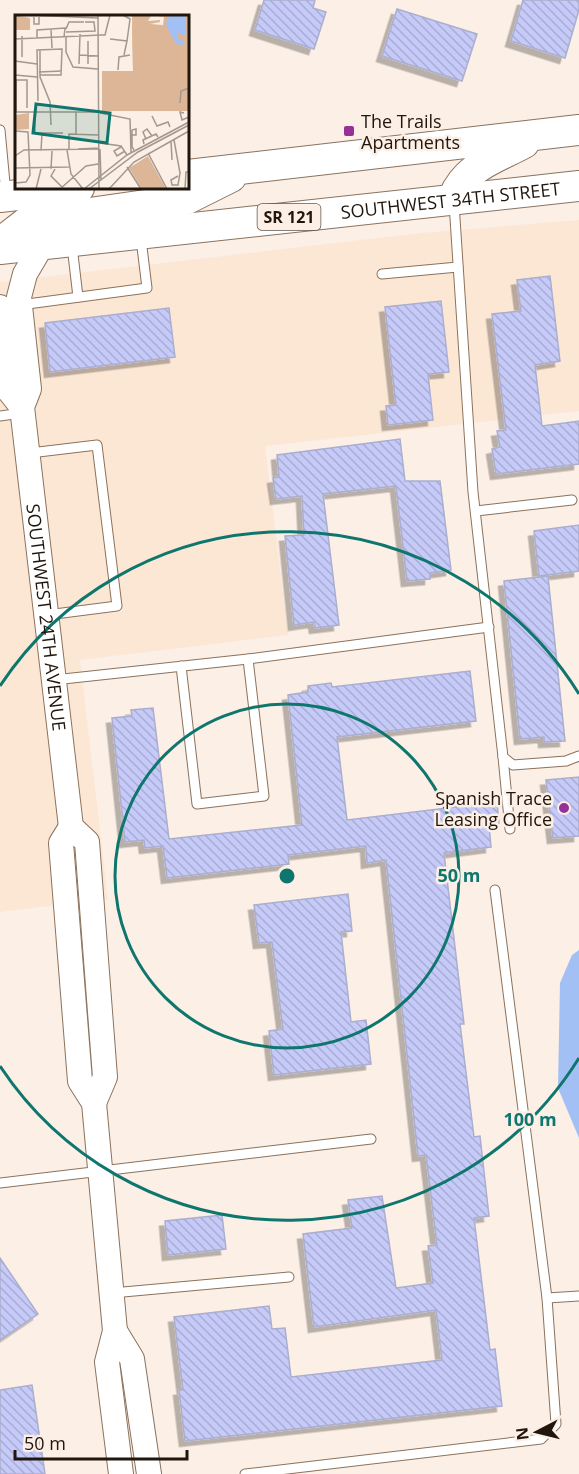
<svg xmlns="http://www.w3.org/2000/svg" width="579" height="1474" font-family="'Open Sans',sans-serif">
	<defs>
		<pattern id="building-back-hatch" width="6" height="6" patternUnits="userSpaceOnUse" patternTransform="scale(1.5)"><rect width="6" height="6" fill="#c5caf8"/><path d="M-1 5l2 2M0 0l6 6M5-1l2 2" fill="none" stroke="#a9add3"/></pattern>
		<filter id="shadow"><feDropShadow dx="-5.5" dy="5.5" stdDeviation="0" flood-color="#0004"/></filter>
	</defs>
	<rect width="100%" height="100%" fill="#fbefe6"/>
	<path fill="#fce7d5" d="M579,220v191l-314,35 23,189 -208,25 28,239 -108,13v-630l421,-49z"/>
	<path fill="#a3c0f4" d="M579,950v188l-21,-50 2,-105 12,-28z"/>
	<g fill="url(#building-back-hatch)" stroke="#abaece" stroke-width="1.5" filter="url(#shadow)">
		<path d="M264,0h51l-2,8 13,4 -12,37 -59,-19z"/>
		<path d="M523,0h56v10l-14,48 -54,-17z"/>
		<path d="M397,9l80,25 -15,47 -80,-25z"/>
		<path d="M550,276l10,85 -25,4 7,61 37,-5v43l-83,10 -4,-25 8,-2 -3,-16 9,-1 -14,-116 29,-3 -4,-31z"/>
		<path d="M441,301l8,71 -21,2 5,46 -45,5 -2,-19 10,-1 -11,-98z"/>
		<path d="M169,308l6,49 -125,15 -5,-49z"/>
		<path d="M400,439l5,42h35l11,89 -21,3v6l-23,2 -11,-95 -73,8 16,131 -24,3 -1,-6 -20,3 -9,-89 19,-1 -2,-39 -26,3 -3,-21 6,-1 -2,-22z"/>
		<path d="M579,525v46l-40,5 -5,-45z"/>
		<path d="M548,576l17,165 -21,1v-5l-24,2 -16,-158z"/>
		<path d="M470,671l6,50 -139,16 10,83 150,-18 2,21 -10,2 2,22 -47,6 20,171h-4l14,113 6,-1 9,80 -15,2 16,132 5,-1 7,57 -317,35 -6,-51h4l-9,-73 95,-11 3,23 13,-1 6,49 151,-17 -6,-50 -122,17 -11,-93 49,-6 -4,-28 34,-4 14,92 37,-5 -5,-37 9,-1 -11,-90 -8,1 -32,-296 -19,3 -1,-17 -78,9 1,9 -122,14 -4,-32 -18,2 -1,-8 -19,2 -13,-124 20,-2 -1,-6 22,-2 16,131 133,-14 -14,-130 20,-3v-6l23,-3 1,4z"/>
		<path d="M579,777v59l-26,2 -7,-58z"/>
		<path d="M348,894l4,37 -11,1 10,90 15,-2 5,44 -97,11 -5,-44 14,-2 -11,-87 -13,1 -5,-38z"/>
		<path d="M222,1215l4,34 -58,6 -3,-34z"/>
		<path d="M0,1258l38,56 -38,26z"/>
		<path d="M32,1385l13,89h-45v-84z"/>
	</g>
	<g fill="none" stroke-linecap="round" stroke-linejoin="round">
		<g stroke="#8b725d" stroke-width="11">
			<g id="service">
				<path d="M0,130l6,64"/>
				<path d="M454,203l19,289 30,265 10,8 53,-4 13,-5"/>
				<path d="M72,246l6,51"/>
				<path d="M382,274l76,-7"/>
				<path d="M20,305l127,-17 -6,-49"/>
				<path d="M0,416l21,-3"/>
				<path d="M30,453l67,-8 20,161 -70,9"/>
				<path d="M476,511l96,-11"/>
				<path d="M181,666l16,138 67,-8 -16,-137"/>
				<path d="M54,680l194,-21 241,-32"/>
				<path d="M503,757l7,72"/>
				<path d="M0,1183l371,-44"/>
				<path d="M112,1293l177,-16"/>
				<path d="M547,1298l32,-2"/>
				<path d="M245,1474l296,-35 15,-15 -9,-126 -52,-408"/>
			</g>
		</g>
		<g stroke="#8b725d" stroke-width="26">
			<g id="tertiary">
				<path id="s1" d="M42,245l-17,29 -6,23 10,92 -7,18 49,420 16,15 18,235 -11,26"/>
				<path d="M0,307l10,85 12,15"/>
				<path d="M71,827l-10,16 19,238 14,22 21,228 -8,31 14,112"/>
				<path d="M115,1331l17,28 17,115"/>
			</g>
		</g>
		<g stroke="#8b725d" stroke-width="32">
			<g id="primary">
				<path d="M188,175l391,-45"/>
				<path d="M0,197l79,-9"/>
				<path d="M453,198c14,-33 42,-39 71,-55"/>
				<path d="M0,243l27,-21 160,-23 44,-22"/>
				<path id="s2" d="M0,249l579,-63"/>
			</g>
		</g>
		<use href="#service" stroke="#fff" stroke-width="9"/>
		<use href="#tertiary" stroke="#fff" stroke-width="24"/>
		<use href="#primary" stroke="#fff" stroke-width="30"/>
	</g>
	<g fill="none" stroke="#0f766e" stroke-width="3">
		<circle cx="287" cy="876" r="172"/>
		<path d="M579 1058A344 344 0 0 1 0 1066M0 686A344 344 0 0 1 579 694"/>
	</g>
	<g fill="#963196" stroke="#fbefe6" stroke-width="2">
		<rect x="343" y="125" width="12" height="12" rx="3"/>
		<circle cx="564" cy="808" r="6"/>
	</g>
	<g text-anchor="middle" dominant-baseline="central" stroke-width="5" stroke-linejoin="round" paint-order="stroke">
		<rect fill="#fbefe6" stroke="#62574e" stroke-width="1.5" x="257.5" y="204" width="63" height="26" rx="4.5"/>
		<g font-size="16" font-weight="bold" fill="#20160d">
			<text x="289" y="217">SR 121</text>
		</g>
		<g font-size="18" fill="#20160d" stroke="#fbefe6" text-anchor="start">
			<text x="361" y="121">The Trails<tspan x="361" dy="21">Apartments</tspan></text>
			<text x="552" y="798" text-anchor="end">Spanish Trace<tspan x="552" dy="21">Leasing Office</tspan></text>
		</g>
		<g font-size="18" fill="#20160d" stroke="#fbefe6">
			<text stroke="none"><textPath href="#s2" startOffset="453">SOUTHWEST 34TH STREET</textPath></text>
			<text stroke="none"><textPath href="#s1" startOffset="381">SOUTHWEST 24TH AVENUE</textPath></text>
		</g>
	</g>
	<g transform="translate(15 15)">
		<rect width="174" height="174" fill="#fbefe6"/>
		<path d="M117,0l19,1 -3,5 12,-1v2l-10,2 13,1 1,-8 -7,-1 30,-1 2,96h-87v-40h31zM14,98v16l-14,1v-15z" fill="#dcb696"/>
		<path d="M0,0l15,3v12h-15zM150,0h4l-3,10 13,20 6,-2 -8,-5v-6l8,4v-17l2,-4 2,42 -8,1 1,5h7v13l-19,1v13h4l3,16h12v5h-87v-40h31l-1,-46h32zM144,16l12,3 2,17h-15zM133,141l18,33h-24l-13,-21z" fill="#dcb696" fill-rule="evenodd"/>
		<path d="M154,0h17l-1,21 -8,-4 1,6 7,5 -3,2 -6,-1 -10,-19z" fill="#a3c0f4"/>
		<path fill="none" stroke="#a3988f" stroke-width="1.5" d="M15,0l68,3M83,0l1,174M108,0l7,4 -3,22M173,0l1,31M19,2v7h5v-7M36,14l1,19M51,14l3,-7h15M51,17l29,-1 -1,-9h-9M86,20h4l5,-20M7,21v21M51,22v15l7,15 25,2M22,23v-8l28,-2 -1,9M0,24l86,-4M95,24l17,2 -3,14M25,35v27l10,25 1,23M64,40l19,1M0,46l22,3M64,49l1,-30M73,49v-23M103,55l1,-13 11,-2M24,57l23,-1M0,60l22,2M0,65h12v28M23,86l-1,-51 25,-1 -1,26h-21M165,88l1,-12 8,-3M0,97h53M1,97v-32M20,97v21h28M53,97h30M61,97v22M85,98l30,6 1,33M169,98l-4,-1 2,8 7,-3M137,101l5,10 11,-4 2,5M0,116l13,1 2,43 -4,7 -11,1M117,120h4v-6l-4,1v17l2,3M131,124l-3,-7 4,-3 5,7M159,125l6,33 -2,12h-6l-1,-5 7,-4M156,126l1,19M85,128l21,3 6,9M129,129l-1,-4 13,-6 2,3M106,132l-7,4 3,5 8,-5M63,134l21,-1M85,134l1,31M52,135l4,24 12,15M54,135v-16l29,1M26,136l1,-18M133,138l19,36M0,141l9,-6 74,-1M112,152l14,22M0,153l54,-1M36,154l1,-18M40,154l-4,7 13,13M21,174l5,-20M45,174l26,-23 12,-2M69,174l43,-34 62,-33M74,174l49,-37 51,-27M94,174l25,-27 55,-31M170,174l1,-17h3"/>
		<path fill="#0f766e" fill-opacity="0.15" stroke="#0f766e" stroke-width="3" d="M21,89l74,9 -3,30 -74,-10z"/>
		<rect width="174" height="174" fill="none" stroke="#20160d" stroke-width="3"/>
	</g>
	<circle cx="287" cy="876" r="9" fill="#0f766e" stroke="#fbefe6" stroke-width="3"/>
	<g font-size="18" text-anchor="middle" font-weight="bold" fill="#0f766e" stroke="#fbefe6" stroke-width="5" stroke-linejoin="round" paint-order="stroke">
		<text x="459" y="882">50 m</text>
		<text x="530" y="1126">100 m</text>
	</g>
	<g transform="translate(537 1432) rotate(263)" stroke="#fbefe6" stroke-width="4.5" paint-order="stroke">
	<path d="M0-4.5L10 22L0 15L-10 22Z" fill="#20160d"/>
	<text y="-9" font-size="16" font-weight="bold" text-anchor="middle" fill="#20160d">N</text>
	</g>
	<path d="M15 1450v9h172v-9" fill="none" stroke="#20160d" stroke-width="3"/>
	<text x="24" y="1450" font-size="18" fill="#20160d" stroke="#fbefe6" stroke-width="4.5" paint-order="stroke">50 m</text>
</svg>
